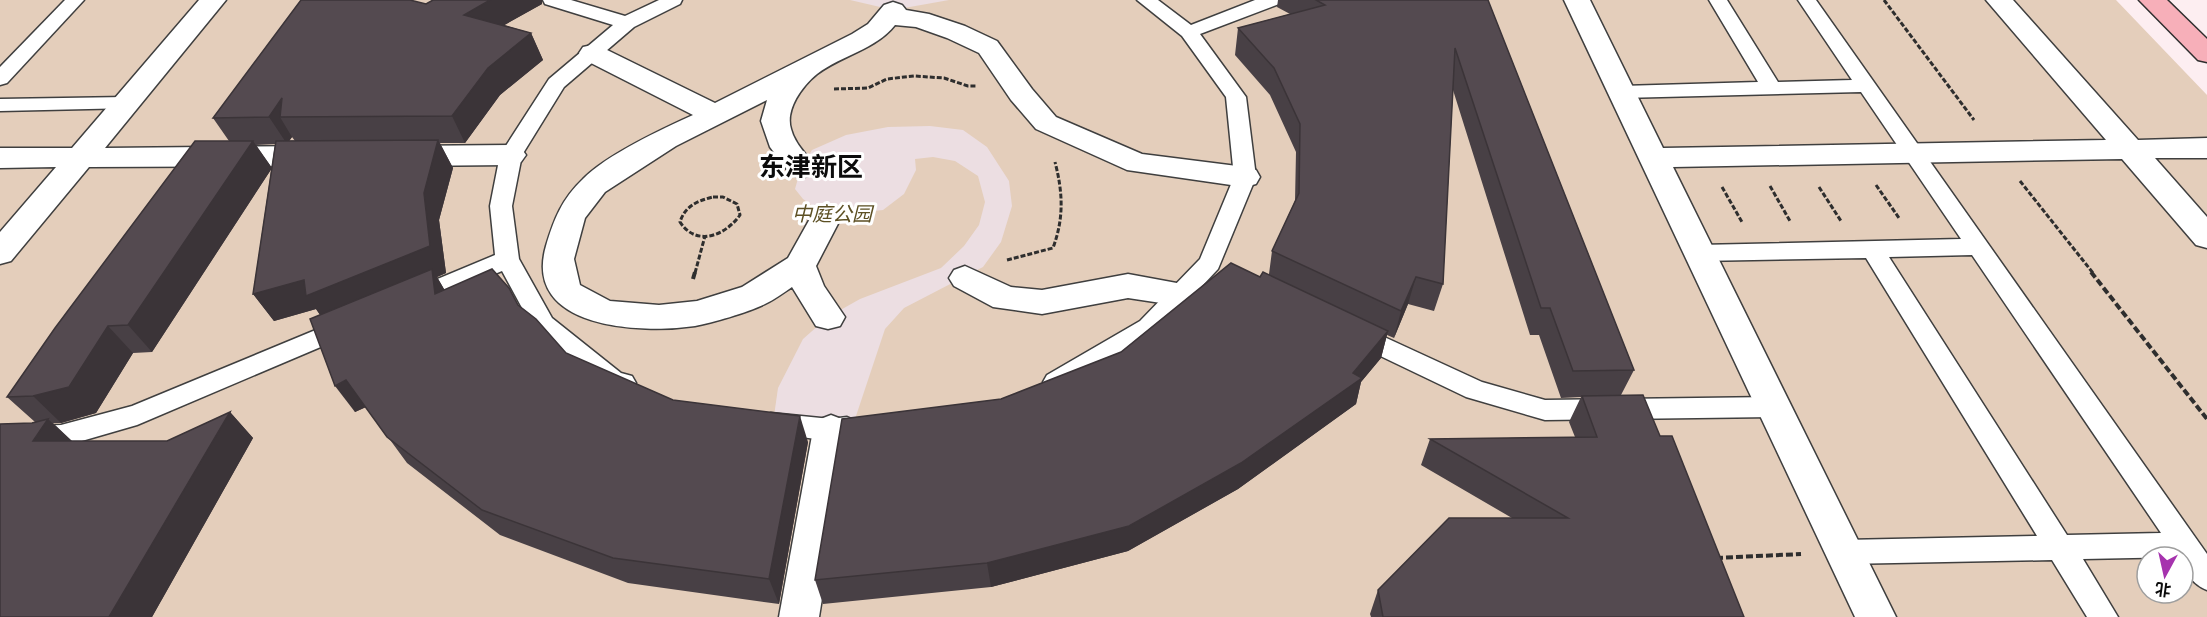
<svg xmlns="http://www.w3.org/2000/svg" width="2207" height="617" font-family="'Zilla Slab','Noto Sans SC',serif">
	<rect width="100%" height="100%" fill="#fdeef1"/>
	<path fill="#e4cebb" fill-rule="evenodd" d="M0,0h2116l91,95v522h-2207zM2147,557h36v36h-36z"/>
	<g fill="#ecdee2">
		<path d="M850,0h99l-56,10z"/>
		<path d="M930,126l33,4 24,17 22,34 3,25 -11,36 -18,25 -79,41 -19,21 -33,99 -79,-5 5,-35 25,-49 25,-22 32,-18 81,-31 23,-22 15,-21 6,-23 -7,-26 -23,-15 -22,-4 -18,2 1,11 -12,24 -21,16 -56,6 -24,-17 -8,-10 6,-21 11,-18 34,-15 42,-8z"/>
	</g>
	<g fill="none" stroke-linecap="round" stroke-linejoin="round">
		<g stroke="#3f3f3f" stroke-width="3">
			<g id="lane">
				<path d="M65,0h19l-77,83 -7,2v-18z"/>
				<path d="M543,0h28l54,16 34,-16h23l-2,4 -46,23 -70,60 -42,68 -10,51 7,53 33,59 69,55 11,3 4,7 -4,7 -9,3 -19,-6 -70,-57 -32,-59 -90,37 -8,-3 -4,-6 4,-6 91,-38 -5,-49 10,-51 49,-76 64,-54 -68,-21z"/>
				<path d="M1137,0h21l33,25 64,-25h26l-2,4 -79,30 46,63 10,80 -38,92 -60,64 -93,56 -9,3 -9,-3 -4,-7 4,-7 93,-54 60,-62 34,-82 -8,-80 -44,-61z"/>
				<path d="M1709,0h18l51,82 74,-2 -54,-80h18l391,554v36c-13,-5 -24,-18 -24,-33l-100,2 35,58h-31l-35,-57 -208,4 -10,-3 -4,-9 4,-9 10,-3 193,-4 -171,-278 -167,3 -8,-2 -4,-6 4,-6 8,-2 262,-6 -100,-147 -239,6 -7,-2 -3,-4 3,-4 7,-2 136,-4zM1972,255l189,278 -94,2 -178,-278z"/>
				<path d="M126,97l7,1 3,5 -3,5 -133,3v-12z"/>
				<path d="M347,317l9,3 3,6 -3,6 -219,93 -76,22 -61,2v-22l61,-2 71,-19z"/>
				<path d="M1356,324l126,58 63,18 228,-3 9,3 4,7 -4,7 -9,3 -228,3 -79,-23 -119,-57 -3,-7 3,-7z"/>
				<path d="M771,413l60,6 16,-2 9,4 4,7 -4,7 -25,6 -60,-8 -9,-3 -4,-7 4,-7z"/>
			</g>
		</g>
		<g stroke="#3f3f3f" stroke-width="3">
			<g id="street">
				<path d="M199,0h27l-121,148 213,-2 10,3 5,7 -5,7 -10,3 -229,1 -78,94 -11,3v-32l56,-65 -56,1v-20h72z"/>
				<path d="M1564,0h26l73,148 443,-8 -120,-140h27l125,140 69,-2v20h-52l52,59v31l-11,-3 -74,-86 -449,8 223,450h-41z"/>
				<path d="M893,2l9,3 4,5 23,4 36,12 32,15 35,48 24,28 86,37 103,13 11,3 4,7 -4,7 -11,3 -118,-17 -91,-41 -25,-29 -32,-47 -32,-15 -31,-11 -21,-2c-20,25 -53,30 -78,49 -15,12 -32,36 -26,55 4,16 17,26 25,39l-5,7 -10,3 -10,-3 -21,-28 -9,-26 6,-21 -91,46 -71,46 -20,26 -11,41 6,26 30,16 49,4 38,-4 45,-14 46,-29 28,-50 11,-3 11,3 4,8 -26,50 8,20 21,31 -5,9 -12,3 -12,-3 -24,-39c-9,6 -18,13 -27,17 -16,8 -53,19 -70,22 -54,8 -173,3 -149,-80 8,-27 16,-47 37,-67 23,-24 79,-50 110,-64l-110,-56 -4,-6 4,-6 9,-2 9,2 114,56 137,-69 16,-10 16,-19z"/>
				<path d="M511,145l10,3 5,7 -5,7 -10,3 -109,1 -10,-3 -5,-7 5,-7 10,-3z"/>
				<path d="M965,266l46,21 31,3 86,-16 65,12 4,8 -4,8 -12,4 -53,-8 -86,16 -49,-7 -39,-21 -5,-8 5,-8z"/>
				<path d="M831,415l13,5 5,10 -30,187h-40l34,-187 5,-10z"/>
			</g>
		</g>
		<g stroke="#2e2e2e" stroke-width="3">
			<path id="secondary" d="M2139,0h28l40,39v23l-9,-2z"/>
		</g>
		<g stroke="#2e2e2e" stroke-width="3" stroke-dasharray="5 2" stroke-linecap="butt">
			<path d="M1884,0l90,120"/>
			<path d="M834,89l34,-1 19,-9 27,-3 30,2 24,8h8"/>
			<path d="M2020,181l73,92"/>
			<path d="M1876,185l23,33"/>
			<path d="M1770,186l20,35"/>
			<path d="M1722,187l20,35"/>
			<path d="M1819,187l22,34"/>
			<path d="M713,197h10l14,7 3,11c-15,21 -44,32 -60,7 5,-16 17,-21 33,-25z"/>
			<path d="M1007,260l46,-12c11,-30 10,-55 2,-86"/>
			<path d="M695,273l10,-37"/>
		</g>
		<g stroke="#2e2e2e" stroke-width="4" stroke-dasharray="7 3" stroke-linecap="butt">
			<path d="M2091,272l116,147"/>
			<path d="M693,279l2,-7"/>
			<path d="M1716,558l85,-4"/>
		</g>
		<use href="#lane" fill="#fff" fill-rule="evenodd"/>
		<use href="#street" fill="#fff" fill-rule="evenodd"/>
		<use href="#secondary" fill="#f7afb9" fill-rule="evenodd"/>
	</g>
	<g fill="#484045" fill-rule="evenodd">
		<path d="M1278,0h210l146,370 -13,25 39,41 84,181h-373l-1,-3 8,-24 134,-72 -91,-53 9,-26 145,-2 -6,-15 12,-25 -20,1 -22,-63h-9l-77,-245 -10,194 -9,27 -26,-7 -14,34 -7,-3 -6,23 -20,24 -5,22 -118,85 -110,62 -137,36 -168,17 -8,-24 186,-181 120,-47 139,-75 9,-3 3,-23 23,-50 1,-49 -26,-57 -35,-40 3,-27 52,-14 -13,-7z"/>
		<path d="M426,4h116l-38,21 27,8 12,27 -43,35 -35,48h-25l13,25 -14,52 7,53 -9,4 7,12 74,16 48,48 107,47 135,42 -29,162 -151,-21 -128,-48 -93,-72 -41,-56 -11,5 -35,-97 -4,-6 -42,12 -21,-27 22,-150 -19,1 16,23 -120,184 -19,1 -37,60 -35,10h-8l19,18h95l63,-29 23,26 -101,179 -120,-194 3,-1 -28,-25 222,-256 -16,-23zM292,137l3,4h-6z"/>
	</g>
	<g fill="#3b3438">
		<path d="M490,0h52v4l-66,37 -12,-26z"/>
		<path d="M531,33l12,27 -43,35 -35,48 -13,-27 36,-48z"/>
		<path d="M282,98l-2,19 12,20 -5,7 -18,-27z"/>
		<path d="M438,140l15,28 -14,52 7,53 -9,4 11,19 -122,27 -10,-14 -42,12 -21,-27 171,-101z"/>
		<path d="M253,141l19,27 -120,184 -24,-27z"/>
		<path d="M1416,277l-8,27 -14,34 7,-27z"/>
		<path d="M108,326l25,27 -37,60 -35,10 -28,-27z"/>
		<path d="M1388,331l-7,27 -20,24 -5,22 -118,85 -110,62 -137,36 -4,-24z"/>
		<path d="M346,380l20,27 -11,5 -20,-26z"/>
		<path d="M230,412l23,26 -101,179h-43z"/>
		<path d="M800,416l8,26 -29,162 -10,-25z"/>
		<path d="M48,419l28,26 -43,-4z"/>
	</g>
	<g fill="#544a50" stroke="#3b3438" stroke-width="1.5">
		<path d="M301,0h109l16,4 7,-4h57l-26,15 67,18 -43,35 -36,48 -172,1 2,-19 -13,19 -56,1z"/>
		<path d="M1316,0h172l146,370 -61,1 -23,-63h-9l-86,-260 -12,236 -27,-7 -15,34 -129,-60 27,-58 1,-69 -26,-56 -36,-40 87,-23z"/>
		<path d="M438,140l-14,53 6,53 -124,50 -2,-16 -51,14 23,-153z"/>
		<path d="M195,141h58l-125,184 -20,1 -39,61 -36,9 -26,1 48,-69z"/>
		<path d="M1231,263l29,14 3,-5 125,59 -35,42 9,5 -121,85 -112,63 -142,37 -172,17 27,-161 159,-20 120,-47z"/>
		<path d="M432,269l3,25 57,-25 17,19 9,17 18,14 30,34 107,47 127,16 -31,163 -156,-21 -131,-48 -95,-73 -41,-57 -11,6 -25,-67z"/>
		<path d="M1643,395l17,41h12l72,181h-361l-5,-27 71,-72h119l-138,-79 167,-2 -15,-41z"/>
		<path d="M230,412l-121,205h-109v-193l32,-1 16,-4 -15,22h134z"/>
	</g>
	<g text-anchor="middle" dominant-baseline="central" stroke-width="6" stroke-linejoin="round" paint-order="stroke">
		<g font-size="20" font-style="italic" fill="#5d5024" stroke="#fff">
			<text x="832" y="214">中庭公园</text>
		</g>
		<g font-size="26" font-weight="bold" fill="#0c0c0c" stroke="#fff">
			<text x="811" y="167">东津新区</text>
		</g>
	</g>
	<g transform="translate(2165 575) rotate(188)"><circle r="28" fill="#ffffff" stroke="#9e9e9e" stroke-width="1.5"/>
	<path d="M0-4.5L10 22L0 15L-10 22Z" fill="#a633ae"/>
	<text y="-9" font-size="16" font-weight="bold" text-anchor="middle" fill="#0c0c0c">北</text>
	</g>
</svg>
